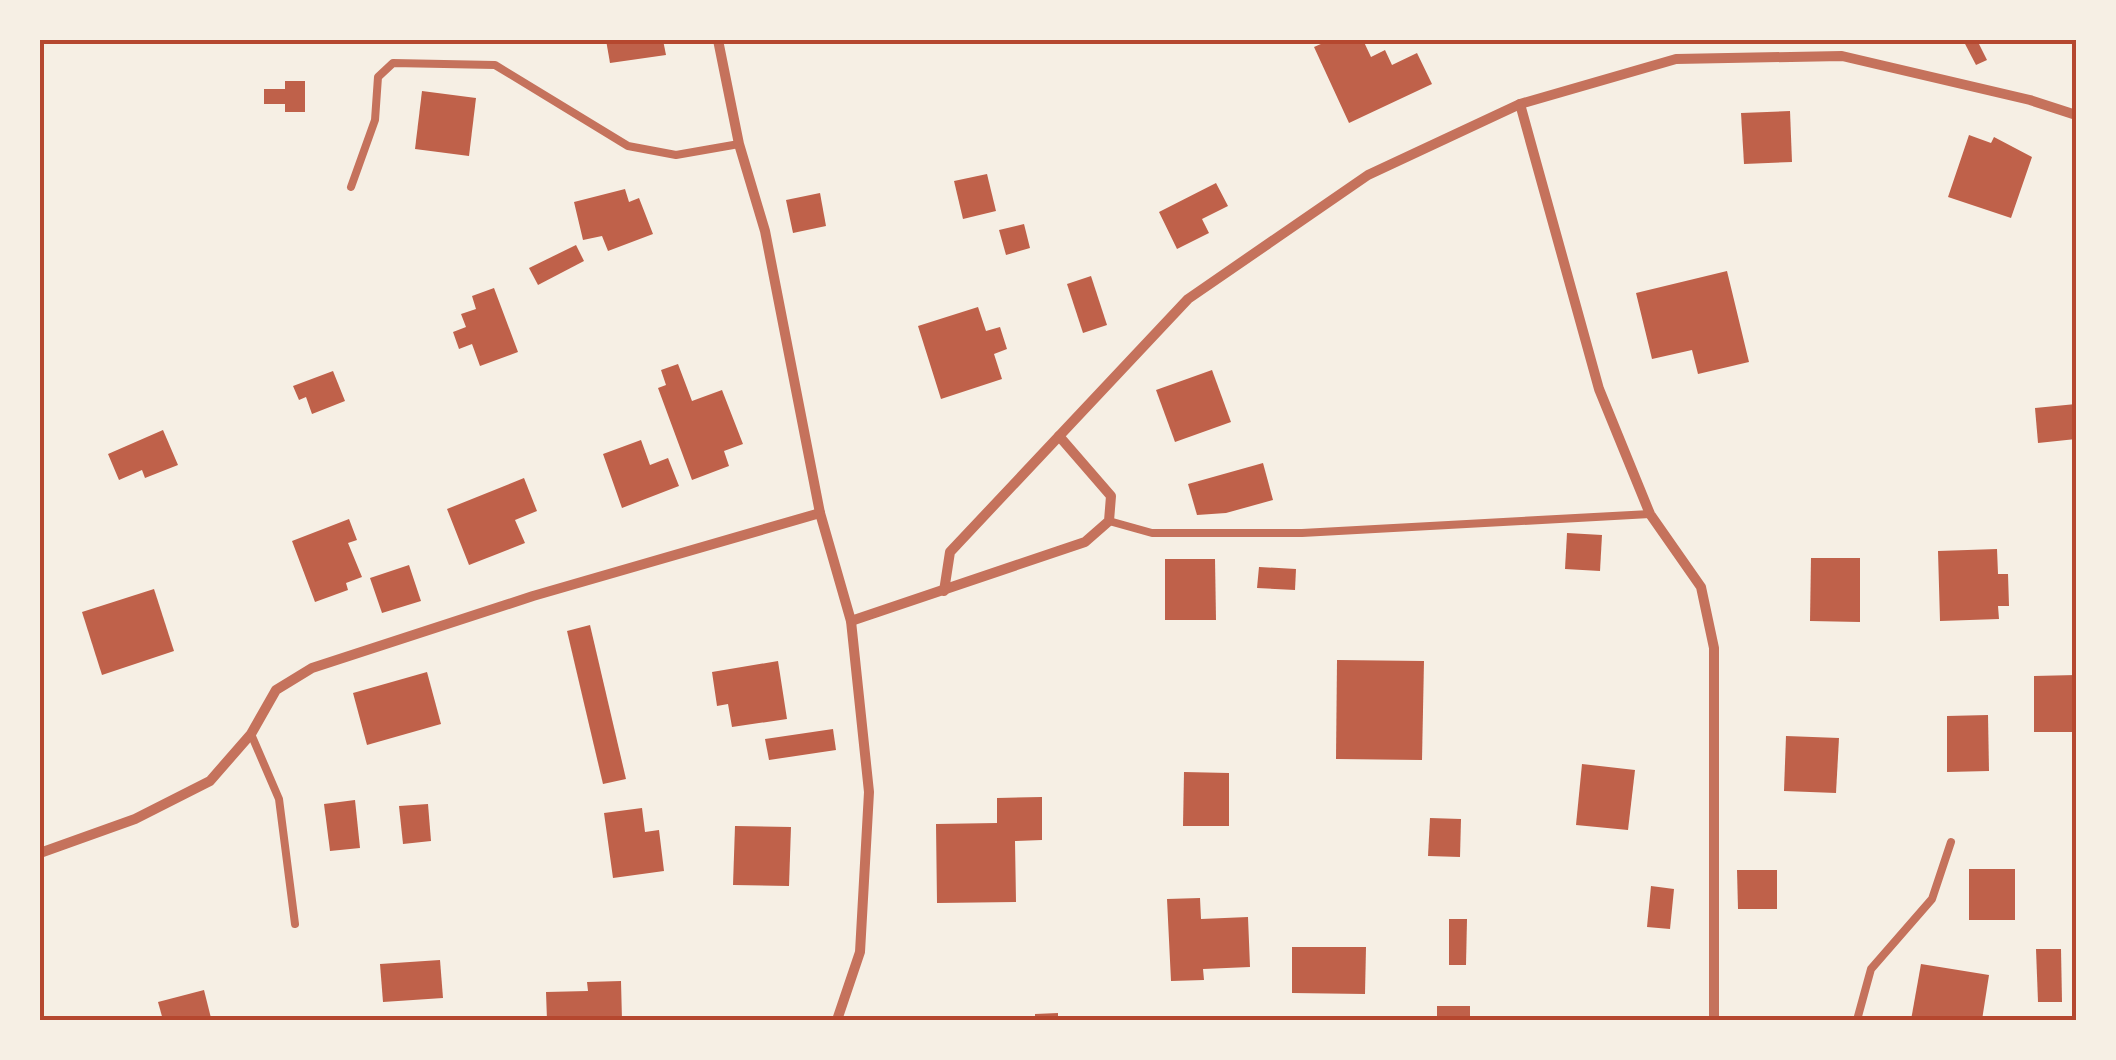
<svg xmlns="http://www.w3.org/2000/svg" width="2116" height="1060" font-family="Raleway,sans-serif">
	<rect width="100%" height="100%" fill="#f6efe4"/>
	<g fill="#bf614a">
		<path d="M606,40h57l3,15 -56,8z"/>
		<path d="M1330,40h33l8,17 14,-7 7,15 25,-12 15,31 -83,39 -35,-76z"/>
		<path d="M1963,40h14l10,20 -11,5z"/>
		<path d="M285,81h20v31h-20v-8h-21v-15h21z"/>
		<path d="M422,91l54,7 -7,58 -54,-7z"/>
		<path d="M1790,111l2,51 -48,2 -3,-51z"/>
		<path d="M1969,135l22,8 3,-6 38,20 -21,61 -63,-21z"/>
		<path d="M987,174l9,37 -33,8 -9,-38z"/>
		<path d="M1216,183l12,23 -26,13 7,14 -32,16 -18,-37z"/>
		<path d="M625,189l4,13 10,-4 14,36 -45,17 -6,-15 -19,4 -9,-38z"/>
		<path d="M820,193l6,33 -33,7 -7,-33z"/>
		<path d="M1024,224l6,24 -24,7 -7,-25z"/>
		<path d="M576,245l8,16 -46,24 -9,-17z"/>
		<path d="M1727,271l22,91 -51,12 -6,-24 -40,9 -16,-66z"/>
		<path d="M1091,276l16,49 -24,8 -16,-49z"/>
		<path d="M494,288l24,64 -38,14 -8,-22 -13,5 -6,-17 13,-5 -5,-13 15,-5 -4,-13z"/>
		<path d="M978,307l8,24 14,-4 7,22 -13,5 8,25 -61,20 -23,-73z"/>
		<path d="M678,364l14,37 30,-11 21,54 -19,7 5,15 -37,14 -34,-92 8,-3 -5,-15z"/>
		<path d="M1212,370l19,52 -56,20 -19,-52z"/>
		<path d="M333,371l12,30 -33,13 -6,-17 -7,3 -6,-14z"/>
		<path d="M2076,404v35l-38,4 -3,-35z"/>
		<path d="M163,430l15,35 -33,13 -3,-8 -23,10 -11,-26z"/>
		<path d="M641,440l9,25 18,-7 11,28 -57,22 -19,-54z"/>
		<path d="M1263,463l10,37 -47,13 -29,2 -9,-31z"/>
		<path d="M524,478l13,33 -22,9 10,23 -56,22 -22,-56z"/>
		<path d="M349,519l8,21 -9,3 14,34 -16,6 2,7 -33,12 -23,-61z"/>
		<path d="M1567,533l35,2 -2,36 -35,-2z"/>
		<path d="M1997,549l1,25h10l1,32h-11l1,13 -59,2 -2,-70z"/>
		<path d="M1811,558h49v64l-50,-1z"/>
		<path d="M1165,559h50l1,61h-51z"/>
		<path d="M409,565l12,36 -39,12 -12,-35z"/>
		<path d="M1259,567l37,2 -1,21 -38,-2z"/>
		<path d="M154,589l20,62 -72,24 -20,-63z"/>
		<path d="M590,625l36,154 -23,5 -36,-153z"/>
		<path d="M1337,660l87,1 -2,99 -86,-1z"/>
		<path d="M778,661l9,58 -55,8 -4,-23 -11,2 -5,-34z"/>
		<path d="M427,672l14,52 -74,21 -14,-52z"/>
		<path d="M2076,675v57h-42v-56z"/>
		<path d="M1988,715l1,56 -42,1v-56z"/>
		<path d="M833,729l3,21 -67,10 -4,-21z"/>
		<path d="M1786,736l53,2 -3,55 -52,-2z"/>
		<path d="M1582,764l53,6 -7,60 -52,-5z"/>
		<path d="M1184,772l45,1v53h-46z"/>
		<path d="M1042,797v43l-27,1 1,61 -79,1 -1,-79 61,-1v-25z"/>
		<path d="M355,800l5,48 -30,3 -6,-47z"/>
		<path d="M428,804l3,37 -28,3 -4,-38z"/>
		<path d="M642,808l3,24 14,-2 5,41 -51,7 -9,-65z"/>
		<path d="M1430,818l31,1 -1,38 -32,-1z"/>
		<path d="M735,826l56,1 -2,59 -56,-1z"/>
		<rect x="1969" y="869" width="46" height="51"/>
		<path d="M1737,870h40v39h-39z"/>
		<path d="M1651,886l23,3 -4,40 -23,-2z"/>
		<path d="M1200,898l1,21 47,-2 2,50 -47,2 1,11 -33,1 -4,-82z"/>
		<path d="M1449,919h18l-1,46h-17z"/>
		<path d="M1292,947h74l-1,47 -73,-1z"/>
		<path d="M2036,949h25l1,53h-24z"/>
		<path d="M440,960l3,38 -60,4 -3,-38z"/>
		<path d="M1921,964l68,11 -7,45h-71z"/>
		<path d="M621,981l1,39h-75l-1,-28 42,-1 -1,-9z"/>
		<path d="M204,990l7,28 -48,2 -5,-18z"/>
		<rect x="1437" y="1006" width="33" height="14"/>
		<path d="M1058,1013v7h-23v-6z"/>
		<path d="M1364,1016v4h-25v-3z"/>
	</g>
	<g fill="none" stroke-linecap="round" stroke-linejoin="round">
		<g stroke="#c5725c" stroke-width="8">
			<path d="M351,187l24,-67 3,-43 15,-14 102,2 133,81 48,9 63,-11"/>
			<path d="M1109,521l43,12h150l348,-19"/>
			<path d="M251,734l28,65 16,125"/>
			<path d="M1857,1020l14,-51 61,-70 19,-57"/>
		</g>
		<g stroke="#c5725c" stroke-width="10">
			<path d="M718,40l21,104 26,87 55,282 31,108 18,171 -9,160 -23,68"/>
			<path d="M1520,104l79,285 51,125 51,73 13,61v372"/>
			<path d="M944,591l6,-39 238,-253 180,-124 152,-71 156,-45 166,-3 188,44 46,15"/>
			<path d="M851,621l234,-79 24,-21 2,-25 -52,-60"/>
			<path d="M40,853l95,-34 75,-38 41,-47 25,-44 36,-22 221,-72 287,-83"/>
		</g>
	</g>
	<rect width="2116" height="1060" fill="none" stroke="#f6efe4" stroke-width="85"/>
	<rect x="42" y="42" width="2032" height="976" fill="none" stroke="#b5482f" stroke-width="4"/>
</svg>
